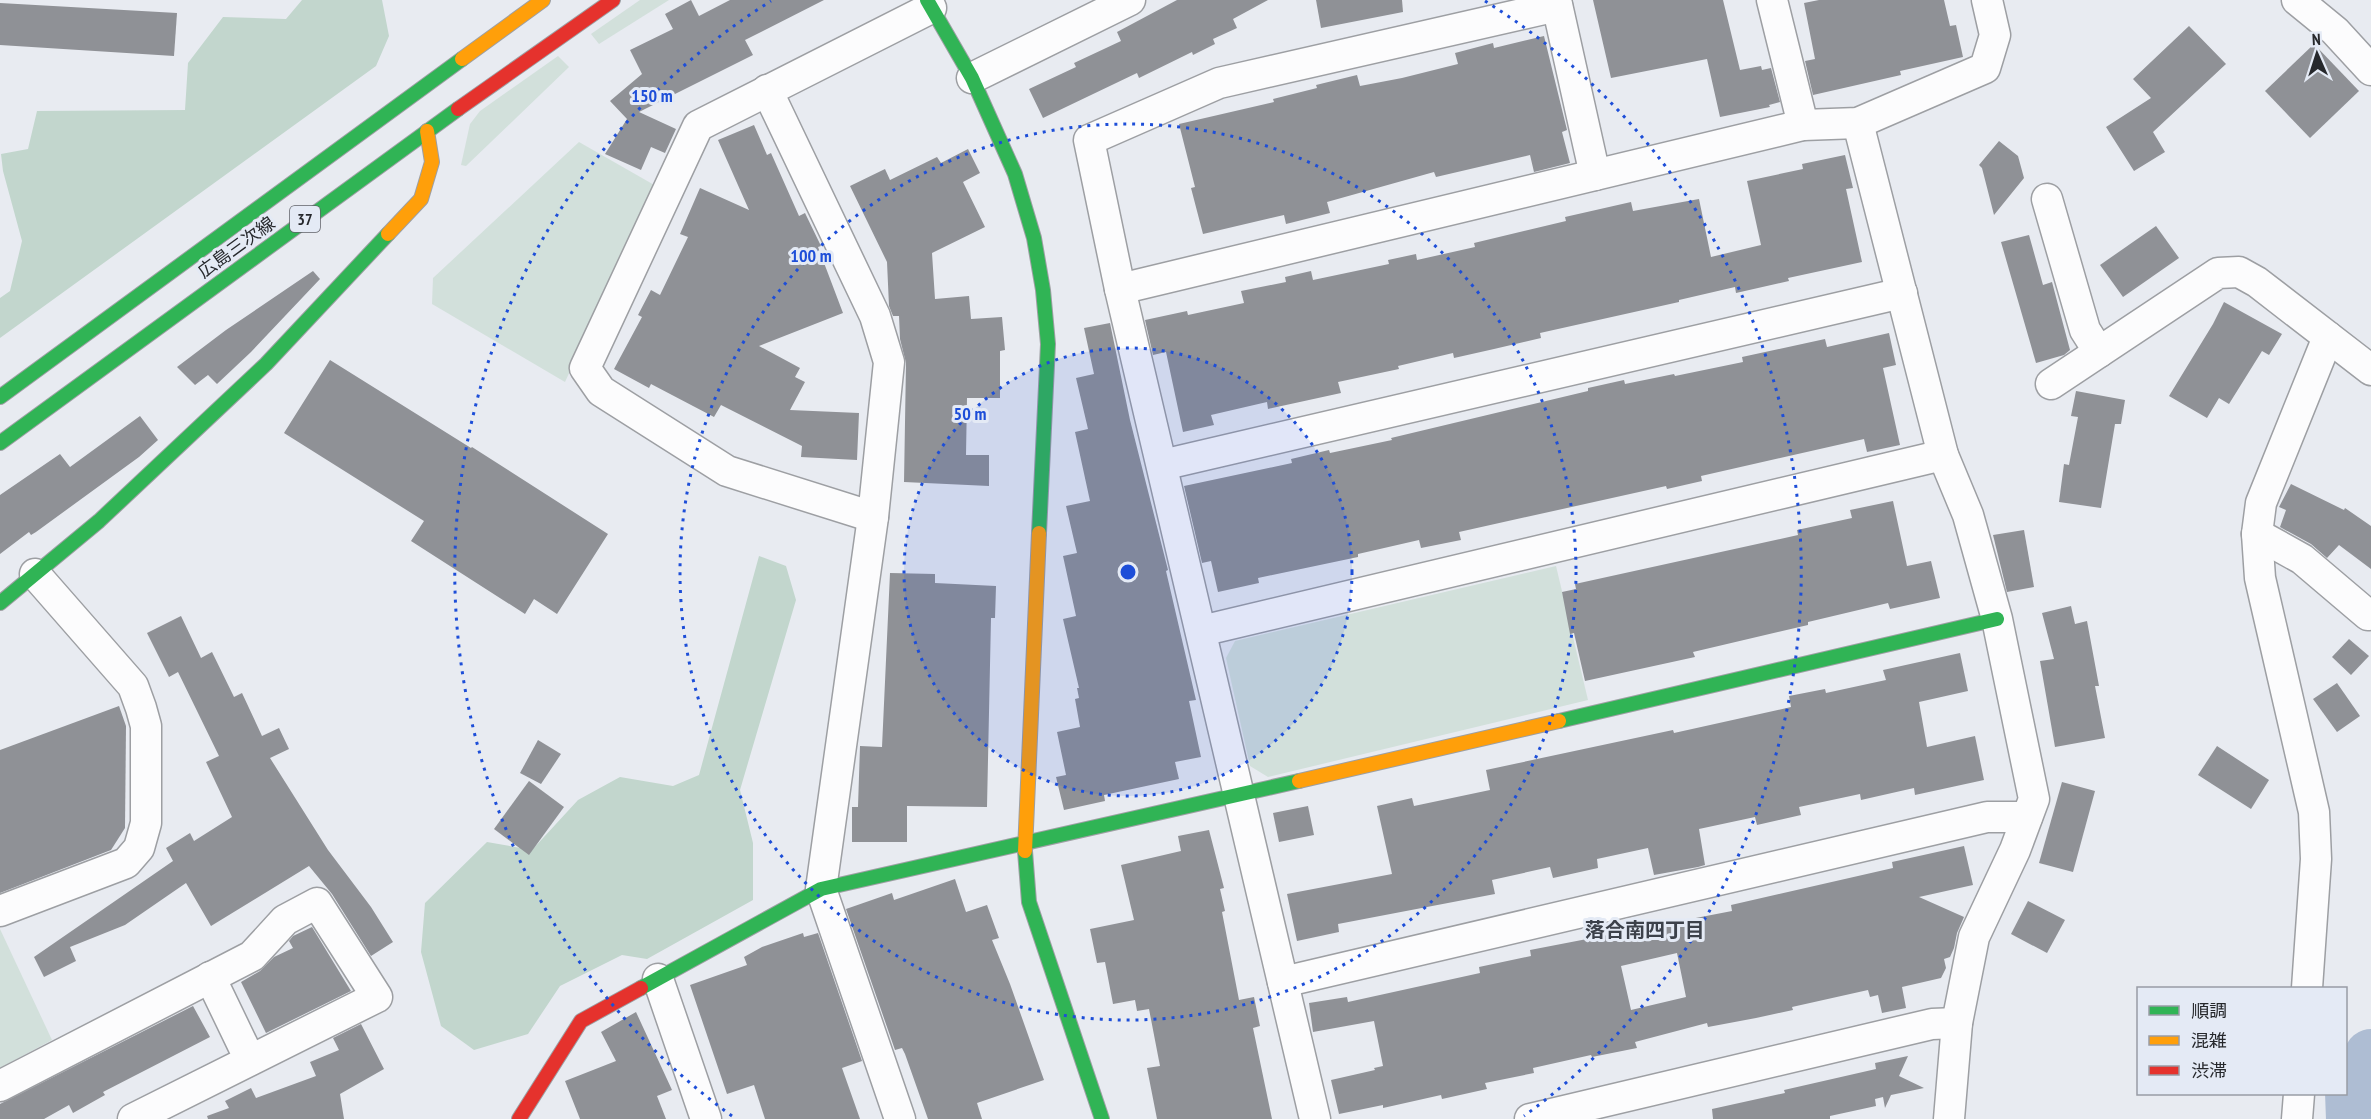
<svg xmlns="http://www.w3.org/2000/svg" width="2371" height="1119" font-family="'PT Sans Narrow','Noto Sans JP',sans-serif">
	<rect width="100%" height="100%" fill="#e8ebf1"/>
	<g fill="#d2e0db">
		<path d="M640,0h29l-70,44 -8,-10z"/>
		<path d="M558,56l11,11 -103,99 -5,-1 9,-41 10,-13z"/>
		<path d="M579,142l77,44 -91,196 -133,-78 1,-26z"/>
		<path d="M1556,566l32,134 -320,77 -18,-11 -24,-108 9,-17z"/>
		<path d="M0,929l52,111 -52,28z"/>
	</g>
	<g fill="#c2d6cd">
		<path d="M302,0h80l7,36 -13,30 -376,272v-40l10,-7 12,-50 -19,-70 -2,-17 27,-5 9,-38 148,-1 3,-47 35,-46 63,2z"/>
		<path d="M759,556l27,10 10,34 -56,190 13,53v57l-106,59 -25,-4 -62,31 -32,48 -54,16 -33,-24 -20,-74 4,-49 62,-61 45,8 46,-50 42,-23 53,9 26,-11z"/>
	</g>
	<g fill="none" stroke-linecap="round" stroke-linejoin="round">
		<path stroke="#aebdd3" stroke-width="54" d="M2353,1119l-1,-27 19,-36"/>
	</g>
	<g fill="#8f9196" fill-rule="evenodd">
		<path d="M691,0l8,16 31,-16h94l-79,40 8,15 -114,57 37,17 -11,24 -14,-6 -10,23 -36,-16 22,-35 -17,-18 32,-27 -12,-24 43,-21 -8,-15z"/>
		<path d="M1177,0h91l-35,19 4,9 -24,11 2,5 -22,11 -1,-3 -53,26 -2,-5 -94,45 -14,-29 47,-22 -2,-4 47,-22 -4,-9z"/>
		<path d="M1316,0h86l1,12 -82,16z"/>
		<path d="M1593,0h130l17,70 21,-4 1,4 9,-2 9,34 -11,3 1,2 -50,10 -13,-58 -96,19z"/>
		<path d="M1819,0h125l6,26 6,-1 7,32 -63,14 1,4 -88,20 -8,-34 10,-2 -11,-56z"/>
		<path d="M0,3l177,10 -3,43 -174,-11z"/>
		<path d="M2189,26l37,38 -73,68 12,20 -31,19 -28,-44 45,-29 -18,-19z"/>
		<path d="M1544,36l23,94 -5,2 8,31 -36,9 -4,-17 -94,22 -2,-5 -107,30 3,11 -44,11 -2,-9 -81,19 -12,-46 4,-1 -16,-63 95,-22 -1,-3 44,-11 -1,-3 41,-10 3,11 42,-8 56,-14 -3,-11 38,-10 1,5z"/>
		<path d="M2314,44l45,47 -49,47 -45,-47z"/>
		<path d="M754,125l13,30 4,-2 28,63 6,-3 16,33 -3,1 25,66 -84,33 41,22 -5,9 10,5 -15,28 69,3 -2,47 -56,-3 1,-11 -81,-41 -7,12 -63,-33 -2,4 -35,-19 28,-52 -4,-2 13,-25 9,5 28,-58 -8,-3 20,-46 49,22 -31,-70z"/>
		<path d="M1999,141l19,15 6,22 -30,37 -12,-47 -3,-3z"/>
		<path d="M968,149l12,24 -17,9 22,45 -53,26 3,46 34,-3 2,23 31,-2 3,33 -5,1v47h-33l-1,57h23v31l-85,-4 2,-119 -6,-24 -1,-23h-6l-4,-10 -2,-44 -37,-76 35,-17 5,11 47,-23 4,6z"/>
		<path d="M1845,155l8,33 -7,1 16,73 -74,16 1,3 -53,12 -1,-6 -56,13v2l-139,31 1,5 -47,11 -40,9 -1,-5 -55,13 1,3 -61,13 3,11 -73,16 -1,-7 -56,13 3,10 -31,7 -17,-80 -13,3 -8,-35 42,-9 1,4 56,-12 -3,-12 45,-9 -1,-5 26,-6 2,9 76,-16 -1,-4 28,-6 1,6 58,-13 -1,-4 92,-22 -1,-4 66,-15 2,9 66,-12 12,58 50,-12 -14,-64 56,-12 -1,-5z"/>
		<path d="M2156,226l23,32 -56,39 -23,-32z"/>
		<path d="M2029,235l14,50 9,-3 18,68 -6,5 -28,8 -35,-121z"/>
		<path d="M313,271l7,8 -69,73 -34,32 -9,-9 -13,10 -18,-18 49,-37z"/>
		<path d="M2224,302l58,32 -13,21 -7,-4 -33,53 -10,-6 -12,20 -38,-22 44,-72z"/>
		<path d="M1110,323l20,97 38,150 -2,1 30,129 -7,1 12,56 -26,5 4,17 -75,16 1,6 -41,9 -8,-33 10,-2 -9,-43 23,-5 -5,-28 4,-1 -2,-10h2l-16,-69 13,-3 -13,-60 14,-3 -11,-47 24,-5 -15,-69 13,-3 -12,-51 18,-4 -10,-46z"/>
		<path d="M1889,333l7,32 -13,3 17,77 -33,7 -3,-13 -163,37 1,5 -35,8 -1,-3 -207,46 2,8 -40,8 -2,-8 -61,14v3l-100,21 1,5 -41,9 -7,-31 -9,2 -18,-77 108,-23 -1,-4 38,-9 1,3 62,-13 -1,-2 197,-47v-3l36,-8 1,4 49,-10 1,2 68,-14 -1,-5 83,-18 2,8z"/>
		<path d="M330,360l141,88 1,-1 136,87 -51,80 -23,-15 -9,15 -114,-73 13,-20 -140,-88z"/>
		<path d="M2076,391l49,9 -4,24h-6l-14,84 -42,-6 5,-38 5,1 9,-48 -7,-1z"/>
		<path d="M140,416l18,24 -19,17 -103,75 -5,3 -2,-3 -29,22v-59l60,-41 10,13z"/>
		<path d="M2291,484l53,26 1,-2 26,18v43l-32,-24 -12,13 -16,-14 -31,-17 6,-17 -7,-3z"/>
		<path d="M1893,501l14,65 24,-5 9,37 -50,11 -2,-6 -80,19v3l-115,27 2,5 -110,24 -11,-48 -4,1 -8,-42 14,-3 -1,-5 223,-49 -1,-5 55,-12 -2,-8z"/>
		<path d="M2024,530l10,57 -27,5 -14,-57z"/>
		<path d="M890,573l45,1v9l61,3 -1,32h-4l-4,189 -80,-1v36h-55v-35h6l2,-61 22,1z"/>
		<path d="M2071,606l4,18 12,-3 12,65h-4l10,52 -50,9 -15,-86 14,-2 -12,-46z"/>
		<path d="M181,616l20,42 11,-6 22,45 8,-4 20,43 17,-8 10,21 -19,9 58,92 43,57 22,35 -22,14 -39,-62 -23,-28 -98,60 -25,-43 -61,42 -55,22 6,14 -32,16 -10,-20 139,-96 -7,-13 24,-15 4,8 38,-24 -26,-55 13,-6 -41,-84 -9,5 -22,-44z"/>
		<path d="M2349,639l20,17 -18,19 -19,-18z"/>
		<path d="M1960,653l8,38 -49,11 8,45 48,-11 9,44 -69,15 -1,-7 -53,12 -1,-6 -61,13 2,8 -44,10 -2,-8 -56,12 6,36 -7,2 -44,8 -6,-27 -51,11 1,9 -45,10 -3,-11 -58,13 3,14 -157,30 1,8 -42,9 -10,-47 105,-20 -15,-68 35,-8 2,8 76,-16 -4,-20 187,-40 1,3 117,-26 -2,-11 36,-7 1,4 60,-13 -3,-10z"/>
		<path d="M2337,683l23,33 -23,16 -24,-33z"/>
		<path d="M119,706l7,20 -1,102 -14,22 -111,43v-143z"/>
		<path d="M538,740l23,14 -20,30 -21,-11z"/>
		<path d="M2217,746l52,34 -18,29 -53,-34z"/>
		<path d="M529,781l35,26 -35,48 -35,-26z"/>
		<path d="M2062,782l33,9 -22,81 -34,-9z"/>
		<path d="M1308,806l6,29 -35,7 -6,-29z"/>
		<path d="M1209,830l15,58 -4,1 5,22 -3,1 17,88 15,-3 6,29 -7,2 19,91h-115l-10,-51 13,-2 -11,-57 -12,2 -2,-11 -22,4 -8,-42 -8,1 -7,-34 44,-9 -13,-55 60,-14 -3,-15z"/>
		<path d="M1964,846l9,39 -54,12 45,20 -7,16 -3,15 -4,9 -6,2 2,9 -5,10 -39,9 4,21 -24,5 -4,-18 -8,2 -2,-7 -76,17 1,3 -37,8 -48,9 -1,-4 -72,19 2,6 -45,9 -1,-2 -58,13 1,5 -49,10 2,6 -45,10 -1,-4 -58,13v-3l-44,9 -8,-34 44,-10 -1,-2 9,-2 -9,-45 -61,11 -4,-29 38,-6 1,5 132,-29 -1,-6 52,-11 -1,-6 202,-39 -1,-6 162,-37 -1,-6zM1677,953l9,44 -55,13 -10,-44z"/>
		<path d="M955,879l11,33 21,-7 12,33 -7,2 18,44 34,96 -67,23 5,16h-54l-23,-65 -3,-6 -7,2 -49,-141 46,-16 2,7z"/>
		<path d="M2028,901l37,19 -18,33 -36,-19z"/>
		<path d="M312,927l39,64 -85,42 -25,-51 19,-11 14,-14 19,-9 -4,-7 4,-5z"/>
		<path d="M803,933l1,4 14,-4 44,128 -20,7 18,51h-95l-11,-34 -27,9 -37,-109 57,-20 -3,-8 18,-10z"/>
		<path d="M193,1006l17,31 -107,55 2,3 -32,18 -4,-8 -25,14h-44v-15z"/>
		<path d="M636,1012l36,78 -15,6 9,23h-86l-15,-38 51,-20 -15,-29z"/>
		<path d="M361,1024l23,45 -44,25 4,25h-136l-1,-3 22,-8 -4,-7 26,-13 5,10 60,-22 -6,-14 29,-12 -6,-12z"/>
		<path d="M1908,1056l-9,20 25,12 -33,7 -6,13 -2,-11 -8,2 1,7 -46,10v3h-117l-1,-10 73,-16 -1,-3 92,-21 -1,-6z"/>
	</g>
	<g fill="none" stroke-linecap="round" stroke-linejoin="round">
		<g stroke="#9d9fa3" stroke-width="33">
			<g id="street">
				<path d="M1556,0l39,175"/>
				<path d="M1772,0l31,125"/>
				<path d="M2297,0l38,31 36,39"/>
				<path d="M972,78l158,-78"/>
				<path d="M767,90l108,226 14,46 -16,155 -52,372 79,230"/>
				<path d="M1858,123l85,332 25,60 29,104 37,180 -19,51 -41,87 -17,86 -8,96"/>
				<path d="M2047,199l38,131 14,22"/>
				<path d="M1120,289l683,-164 55,-2 127,-55 10,-33 -8,-35"/>
				<path d="M2051,384l167,-111 21,-1 18,10 114,88"/>
				<path d="M1162,465l740,-172"/>
				<path d="M873,517l-146,-46 -126,-80 -16,-23 113,-242 233,-118"/>
				<path d="M2257,534l45,25 66,56"/>
				<path d="M1201,631l742,-176"/>
				<path d="M0,911l126,-48 13,-15 7,-25v-97l-5,-18 -8,-22 -98,-112"/>
				<path d="M210,977l40,83"/>
				<path d="M658,979l48,140"/>
				<path d="M1283,982l704,-165h40"/>
				<path d="M2307,988l9,-129 -2,-47 -54,-234 -3,-44 4,-31 67,-166"/>
				<path d="M0,1086l252,-130 33,-36 32,-17 60,94 -244,122"/>
				<path d="M1315,1119l-195,-830 -31,-149 130,-57 338,-77"/>
				<path d="M1530,1119l402,-95 25,-1"/>
				<path d="M2297,1119l2,-25"/>
			</g>
		</g>
		<g stroke="#9d9fa3" stroke-width="16">
			<g id="fast">
				<path d="M927,0l45,78 43,96 19,64 9,52 5,54 -9,189"/>
				<path d="M0,397l462,-338"/>
				<path d="M0,443l458,-334"/>
				<path d="M0,603l99,-82 167,-157 122,-130"/>
				<path d="M1559,721l438,-102"/>
				<path d="M1025,851l4,51 73,217"/>
				<path d="M641,988l180,-99 478,-108"/>
			</g>
		</g>
		<g stroke="#9d9fa3" stroke-width="16">
			<g id="slow">
				<path d="M462,59l81,-59"/>
				<path d="M388,234l33,-35 11,-37 -5,-31"/>
				<path d="M1299,781l260,-60"/>
				<path d="M1025,851l14,-318"/>
			</g>
		</g>
		<g stroke="#9d9fa3" stroke-width="16">
			<g id="jam">
				<path d="M458,109l155,-109"/>
				<path d="M519,1119l62,-98 60,-33"/>
			</g>
		</g>
		<use href="#street" stroke="#fcfcfd" stroke-width="30"/>
		<use href="#fast" stroke="#30b455" stroke-width="14"/>
		<use href="#slow" stroke="#ff9f0a" stroke-width="14"/>
		<use href="#jam" stroke="#e5322d" stroke-width="14"/>
	</g>
	<circle cx="1128" cy="572" r="224" fill="#1d4ed8" fill-opacity=".12"/>
	<g fill="none" stroke="#1d4ed8" stroke-width="3" stroke-dasharray="3 6">
		<circle cx="1128" cy="572" r="224"/>
		<circle cx="1128" cy="572" r="448"/>
		<path d="M732 1116A673 673 0 0 1 771 1M1485 1A673 673 0 0 1 1524 1116"/>
	</g>
	<g text-anchor="middle" dominant-baseline="central" stroke-width="6" stroke-linejoin="round" paint-order="stroke">
		<rect fill="#e4eaf5" stroke="#5f6268" stroke-width="1.5" x="290" y="206" width="30" height="26" rx="4.5"/>
		<g font-size="16" font-weight="bold" fill="#26282c">
			<text x="305" y="219">37</text>
		</g>
		<g font-size="18" fill="#26282c" stroke="#e4eaf5">
			<text transform="translate(236 247) rotate(-36)">広島三次線</text>
		</g>
		<g font-size="20" font-weight="bold" fill="#3c414a" stroke="#e4eaf5">
			<text x="1645" y="930">落合南四丁目</text>
		</g>
	</g>
	<circle cx="1128" cy="572" r="9" fill="#1d4ed8" stroke="#e4eaf5" stroke-width="3"/>
	<g font-size="18" text-anchor="middle" font-weight="bold" fill="#1d4ed8" stroke="#e4eaf5" stroke-width="6" stroke-linejoin="round" paint-order="stroke">
		<text x="652" y="102">150 m</text>
		<text x="811" y="262">100 m</text>
		<text x="970" y="420">50 m</text>
	</g>
	<rect x="2137" y="987" width="210" height="108" fill="#e4eaf5" stroke="#989ca5" stroke-width="1.5"/>
	<rect x="2149" y="1006" width="30" height="9" fill="#30b455" stroke="#989ca5" stroke-width="1.5"/>
	<text x="2191" y="1017" font-size="18" fill="#26282c">順調</text>
	<rect x="2149" y="1036" width="30" height="9" fill="#ff9f0a" stroke="#989ca5" stroke-width="1.5"/>
	<text x="2191" y="1047" font-size="18" fill="#26282c">混雑</text>
	<rect x="2149" y="1066" width="30" height="9" fill="#e5322d" stroke="#989ca5" stroke-width="1.5"/>
	<text x="2191" y="1077" font-size="18" fill="#26282c">渋滞</text>
	<g transform="translate(2317 54) rotate(357)" stroke="#e4eaf5" stroke-width="4.5" paint-order="stroke">
	<path d="M0-4.5L10 22L0 15L-10 22Z" fill="#26282c"/>
	<text y="-9" font-size="16" font-weight="bold" text-anchor="middle" fill="#26282c">N</text>
	</g>
</svg>
